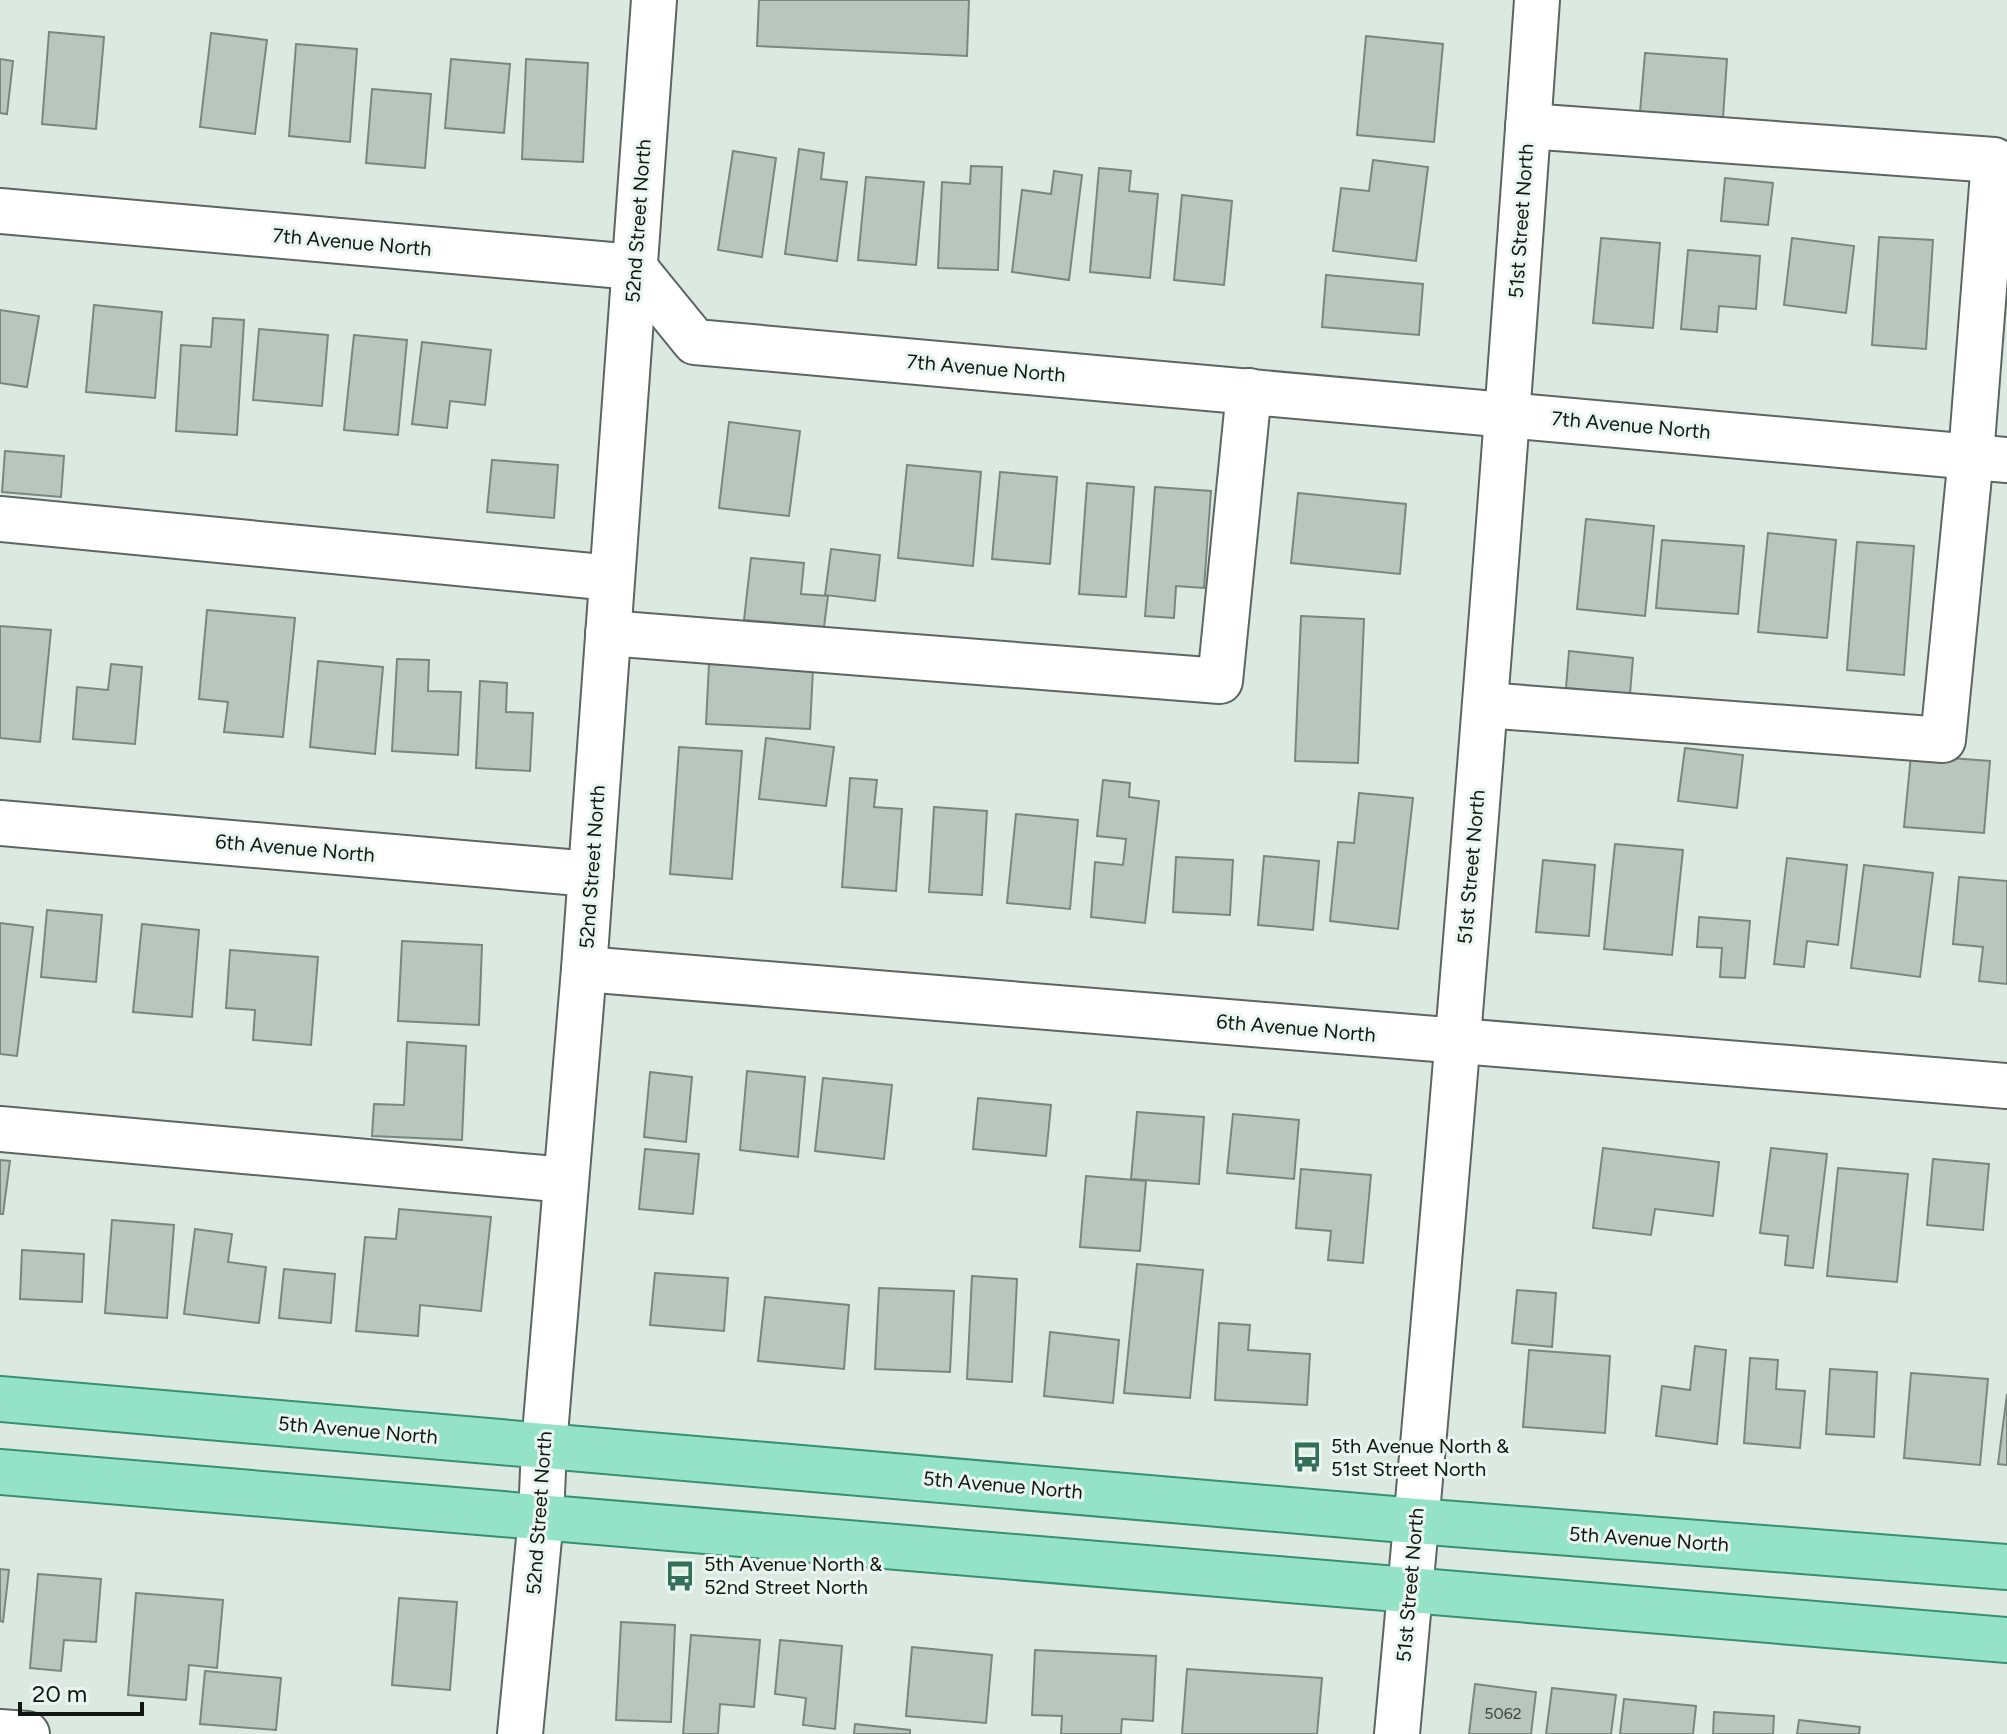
<svg xmlns="http://www.w3.org/2000/svg" width="2007" height="1734" font-family="Figtree,sans-serif">
	<rect width="100%" height="100%" fill="#dce9e3"/>
	<g fill="#b9c6c0" stroke="#7a8680" stroke-width="2">
		<path d="M759,0h210l-2,56 -210,-10z"/>
		<path d="M49,32l55,5 -8,92 -54,-5z"/>
		<path d="M211,33l56,7 -12,94 -55,-7z"/>
		<path d="M1366,36l77,8 -9,98 -77,-7z"/>
		<path d="M296,44l61,5 -7,93 -61,-6z"/>
		<path d="M1645,53l82,6 -4,59 -83,-6z"/>
		<path d="M0,59l13,2 -6,53 -7,-1z"/>
		<path d="M451,59l59,5 -6,69 -59,-5z"/>
		<path d="M526,59l62,4 -5,99 -61,-3z"/>
		<path d="M372,89l59,5 -6,74 -59,-5z"/>
		<path d="M799,149l25,4 -3,26 26,3 -10,79 -52,-7z"/>
		<path d="M733,151l43,7 -14,99 -44,-7z"/>
		<path d="M1373,160l55,7 -12,94 -83,-10 8,-63 28,3z"/>
		<path d="M971,166l31,1 -4,103 -60,-2 4,-86 28,2z"/>
		<path d="M1099,168l32,3 -2,20 29,3 -8,84 -60,-6z"/>
		<path d="M1054,171l28,4 -13,105 -57,-8 10,-82 29,4z"/>
		<path d="M866,177l58,5 -8,83 -58,-5z"/>
		<path d="M1725,178l48,5 -5,42 -47,-4z"/>
		<path d="M1182,195l50,6 -8,84 -50,-5z"/>
		<path d="M1879,237l54,3 -7,109 -54,-4z"/>
		<path d="M1601,238l59,5 -7,85 -60,-5z"/>
		<path d="M1792,238l62,8 -8,67 -62,-8z"/>
		<path d="M1688,250l72,6 -4,53 -37,-3 -2,26 -36,-3z"/>
		<path d="M1326,275l97,9 -4,51 -97,-8z"/>
		<path d="M94,305l68,7 -7,86 -69,-6z"/>
		<path d="M0,310l39,6 -12,71 -27,-4z"/>
		<path d="M213,318l31,2 -7,115 -61,-4 5,-86 30,2z"/>
		<path d="M259,329l69,6 -6,71 -69,-6z"/>
		<path d="M354,335l53,5 -9,95 -54,-5z"/>
		<path d="M422,342l69,8 -6,55 -35,-4 -3,27 -35,-4z"/>
		<path d="M729,422l71,9 -11,85 -70,-8z"/>
		<path d="M5,451l59,5 -3,41 -59,-5z"/>
		<path d="M492,460l66,5 -4,53 -67,-6z"/>
		<path d="M907,465l74,7 -8,94 -75,-8z"/>
		<path d="M1000,472l57,5 -7,87 -58,-5z"/>
		<path d="M1087,483l47,4 -8,110 -47,-3z"/>
		<path d="M1155,487l56,4 -7,97 -28,-2 -2,32 -29,-2z"/>
		<path d="M1298,493l108,11 -6,70 -109,-11z"/>
		<path d="M1586,519l68,7 -9,90 -68,-7z"/>
		<path d="M1768,533l68,7 -9,98 -69,-6z"/>
		<path d="M1662,540l82,6 -6,68 -82,-6z"/>
		<path d="M1857,542l57,4 -10,129 -57,-5z"/>
		<path d="M831,549l49,6 -5,46 -50,-6z"/>
		<path d="M751,558l53,5 -3,31 27,2 -4,31 -80,-7z"/>
		<path d="M207,610l88,8 -12,119 -59,-5 4,-30 -29,-3z"/>
		<path d="M1301,616l63,3 -6,144 -63,-2z"/>
		<path d="M0,626l51,4 -11,112 -40,-4z"/>
		<path d="M1569,651l64,7 -3,36 -64,-6z"/>
		<path d="M397,659l32,1 -1,31 33,1 -3,63 -66,-4z"/>
		<path d="M318,661l65,6 -8,87 -65,-7z"/>
		<path d="M111,664l31,3 -7,77 -62,-5 4,-52 31,3z"/>
		<path d="M709,664l104,5 -3,60 -104,-5z"/>
		<path d="M480,681l27,2 -1,29 27,1 -3,58 -54,-3z"/>
		<path d="M766,738l68,9 -8,59 -67,-7z"/>
		<path d="M679,747l63,4 -10,128 -62,-5z"/>
		<path d="M1685,748l58,7 -6,53 -59,-7z"/>
		<path d="M1911,755l79,6 -6,72 -80,-6z"/>
		<path d="M850,778l27,2 -3,27 28,2 -6,82 -54,-4z"/>
		<path d="M1103,780l27,3 -1,14 30,4 -14,122 -54,-6 4,-55 28,3 3,-26 -29,-3z"/>
		<path d="M1359,793l54,5 -15,131 -68,-8 8,-79 16,1z"/>
		<path d="M934,807l53,4 -5,84 -53,-3z"/>
		<path d="M1016,814l62,6 -8,89 -63,-6z"/>
		<path d="M1615,844l68,6 -11,105 -68,-6z"/>
		<path d="M1264,856l55,5 -6,69 -55,-5z"/>
		<path d="M1176,857l57,3 -3,55 -57,-3z"/>
		<path d="M1787,858l60,7 -9,80 -31,-4 -3,26 -30,-3z"/>
		<path d="M1543,860l52,5 -6,71 -53,-4z"/>
		<path d="M1864,865l69,8 -13,104 -69,-9z"/>
		<path d="M1959,877l48,4v103l-28,-3 4,-34 -30,-3z"/>
		<path d="M47,910l55,5 -6,67 -55,-5z"/>
		<path d="M1699,917l51,4 -5,57 -25,-1 2,-29 -25,-1z"/>
		<path d="M0,923l33,4 -16,129 -17,-2z"/>
		<path d="M142,924l57,6 -7,87 -59,-5z"/>
		<path d="M402,941l80,4 -3,80 -81,-4z"/>
		<path d="M230,950l88,7 -7,88 -58,-5 2,-30 -29,-2z"/>
		<path d="M407,1042l59,4 -4,94 -90,-4 2,-32 30,1z"/>
		<path d="M747,1071l58,6 -7,80 -58,-7z"/>
		<path d="M650,1072l42,5 -6,65 -42,-5z"/>
		<path d="M823,1078l69,7 -8,74 -69,-8z"/>
		<path d="M978,1098l73,7 -5,51 -73,-7z"/>
		<path d="M1137,1112l67,5 -5,67 -68,-5z"/>
		<path d="M1233,1114l66,6 -5,59 -67,-6z"/>
		<path d="M1603,1148l116,14 -6,54 -58,-7 -4,26 -58,-7z"/>
		<path d="M1771,1148l56,6 -14,114 -28,-3 3,-29 -28,-3z"/>
		<path d="M645,1149l54,5 -6,60 -54,-5z"/>
		<path d="M1933,1159l56,5 -6,66 -56,-5z"/>
		<path d="M0,1160l10,1 -7,53h-3z"/>
		<path d="M1838,1168l70,6 -11,108 -70,-6z"/>
		<path d="M1301,1169l70,6 -8,88 -35,-3 3,-29 -35,-3z"/>
		<path d="M1086,1176l60,5 -6,70 -60,-4z"/>
		<path d="M399,1209l92,8 -10,94 -61,-6 -2,31 -62,-5 9,-94 31,2z"/>
		<path d="M112,1220l62,5 -7,93 -62,-5z"/>
		<path d="M195,1229l37,5 -4,28 38,5 -7,56 -75,-9z"/>
		<path d="M22,1250l62,4 -2,48 -62,-3z"/>
		<path d="M1137,1264l66,6 -13,128 -66,-5z"/>
		<path d="M284,1269l51,5 -4,49 -52,-5z"/>
		<path d="M655,1273l73,5 -4,53 -74,-6z"/>
		<path d="M972,1276l45,3 -5,103 -45,-3z"/>
		<path d="M879,1288l75,3 -4,81 -75,-3z"/>
		<path d="M1517,1290l39,3 -4,54 -40,-4z"/>
		<path d="M765,1297l84,8 -5,64 -86,-8z"/>
		<path d="M1219,1323l31,2 -2,25 62,4 -3,51 -92,-5z"/>
		<path d="M1050,1332l69,8 -6,63 -69,-7z"/>
		<path d="M1695,1346l31,4 -9,94 -61,-8 6,-50 28,4z"/>
		<path d="M1529,1350l81,6 -5,77 -82,-6z"/>
		<path d="M1750,1358l28,2 -2,29 29,2 -5,57 -56,-5z"/>
		<path d="M1830,1369l47,3 -3,65 -48,-3z"/>
		<path d="M1911,1373l77,6 -8,86 -76,-7z"/>
		<path d="M2007,1394v71l-9,-1z"/>
		<path d="M0,1569l9,1 -6,52 -3,-1z"/>
		<path d="M38,1574l63,5 -5,63 -32,-2 -3,31 -31,-3z"/>
		<path d="M136,1593l87,7 -6,68 -28,-3 -3,35 -58,-5z"/>
		<path d="M399,1598l58,4 -7,88 -58,-5z"/>
		<path d="M621,1622l54,3 -4,97 -55,-2z"/>
		<path d="M691,1635l69,5 -6,67 -34,-3 -2,30h-35z"/>
		<path d="M780,1640l62,6 -7,83 -32,-4 3,-27 -31,-4z"/>
		<path d="M912,1647l80,8 -6,68 -80,-7z"/>
		<path d="M1035,1650l121,6 -3,65 -31,-2 -1,15h-60l1,-18 -30,-1z"/>
		<path d="M1187,1669l135,9 -5,56h-135z"/>
		<path d="M205,1671l76,7 -5,52 -76,-6z"/>
		<path d="M1475,1684l61,8 -5,42h-62z"/>
		<path d="M1552,1688l64,7 -5,39h-65z"/>
		<path d="M1624,1699l72,7 -3,28h-73z"/>
		<path d="M1714,1712l60,4 -1,18h-60z"/>
		<path d="M1799,1720l61,7 -1,7h-62z"/>
		<path d="M855,1724l55,6v4h-56z"/>
	</g>
	<g fill="none" stroke-linecap="round" stroke-linejoin="round">
		<g stroke="#5b6661" stroke-width="48">
			<g id="minor">
				<path d="M0,211l634,56 61,75 1312,118"/>
				<path d="M0,519l612,59"/>
				<path d="M608,633l612,48 29,-290"/>
				<path d="M1485,705l458,35 28,-284 23,-296 -466,-34"/>
				<path d="M0,823l591,51"/>
				<path d="M584,969l1423,117"/>
				<path d="M0,1129l566,51"/>
				<path d="M0,1732l27,2"/>
				<path d="M520,1734l21,-216 3,-72 40,-477 70,-969"/>
				<path d="M1397,1734c53,-577 100,-1156 140,-1734"/>
			</g>
		</g>
		<g stroke="#389072" stroke-width="48">
			<g id="major">
				<path d="M0,1399l1416,122 591,46"/>
				<path d="M0,1472l2007,168"/>
			</g>
		</g>
		<use href="#minor" stroke="#fff" stroke-width="44"/>
		<use href="#major" stroke="#94e3c9" stroke-width="44"/>
	</g>
	<defs>
		<g id="bus-bare" transform="scale(2.4)"><path d="M-5-6H5V4H4V6H2V4H-2V6H-4V4H-5ZM-3.5-4V0h7V-4ZM-3.5 1.2v1.5H-2V1.2ZM2 1.2v1.5H3.5V1.2Z" fill="#346f5a" stroke="#e9f6f0" stroke-width="2.5" paint-order="stroke"/></g>
	</defs>
	<g fill-rule="evenodd">
		<use href="#bus-bare" x="1307" y="1457"/>
		<use href="#bus-bare" x="680" y="1576"/>
	</g>
	<g text-anchor="middle" dominant-baseline="central" stroke-width="6" stroke-linejoin="round" paint-order="stroke">
		<g font-size="16" fill="#3b423f">
			<text x="1503" y="1713">5062</text>
		</g>
		<g font-size="20" fill="#111614" stroke="#e9f6f0">
			<text transform="translate(638 221) rotate(-86)">52nd Street North</text>
			<text transform="translate(1521 221) rotate(-86)">51st Street North</text>
			<text transform="translate(352 242) rotate(5)">7th Avenue North</text>
			<text transform="translate(986 368) rotate(5)">7th Avenue North</text>
			<text transform="translate(1631 425) rotate(5)">7th Avenue North</text>
			<text transform="translate(295 848) rotate(5)">6th Avenue North</text>
			<text transform="translate(592 867) rotate(-86)">52nd Street North</text>
			<text transform="translate(1471 867) rotate(-85)">51st Street North</text>
			<text transform="translate(1296 1028) rotate(5)">6th Avenue North</text>
			<text transform="translate(358 1430) rotate(5)">5th Avenue North</text>
			<text transform="translate(1003 1485) rotate(5)">5th Avenue North</text>
			<text transform="translate(539 1513) rotate(-86)">52nd Street North</text>
			<text transform="translate(1649 1539) rotate(4)">5th Avenue North</text>
			<text transform="translate(1410 1585) rotate(-85)">51st Street North</text>
		</g>
		<g font-size="20" fill="#111614" stroke="#e9f6f0" text-anchor="start">
			<text x="1331" y="1446">5th Avenue North &amp;<tspan x="1331" dy="23">51st Street North</tspan></text>
			<text x="704" y="1564">5th Avenue North &amp;<tspan x="704" dy="23">52nd Street North</tspan></text>
		</g>
	</g>
	<path d="M20 1702v12h122v-12" fill="none" stroke="#111614" stroke-width="4"/>
	<text x="32" y="1702" font-size="24" fill="#111614" stroke="#e9f6f0" stroke-width="6" paint-order="stroke">20 m</text>
</svg>
